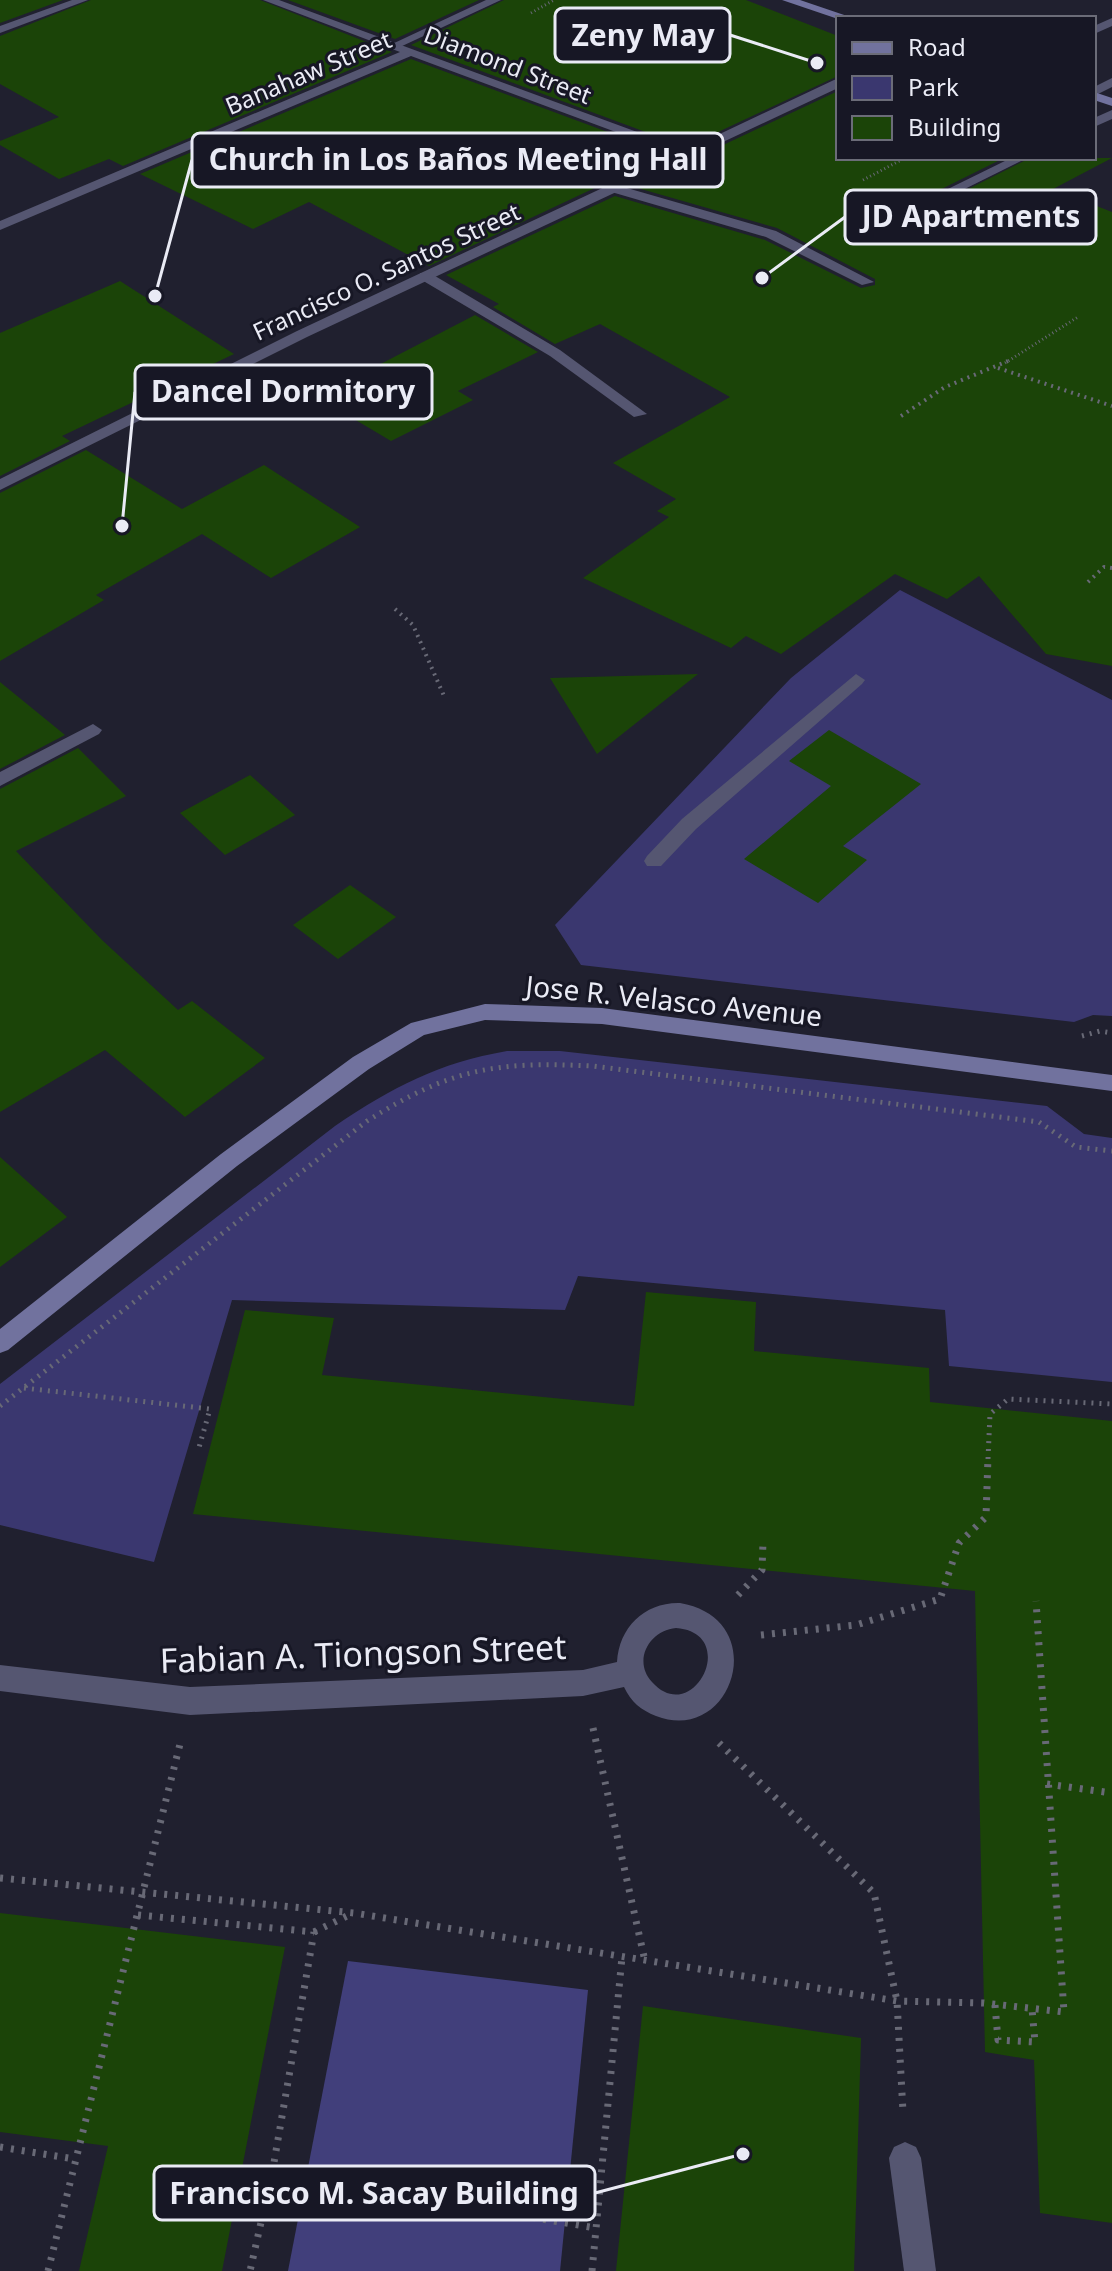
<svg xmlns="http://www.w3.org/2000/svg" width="1112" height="2271" font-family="'Noto Sans',sans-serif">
	<rect width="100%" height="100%" fill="#20202f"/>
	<g fill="#3a376f">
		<path d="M900,590l212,110v316l-19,-1 -19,7 -493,-57 -26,-40 236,-247z"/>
		<path d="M507,1051h53l487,55 37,28 28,4v244l-163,-16 -4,-56 -367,-34 -13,34 -333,-10 -78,262 -154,-37v-141l335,-258c58,-39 103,-63 172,-75z"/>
	</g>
	<path fill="#413f7b" d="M348,1961l240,29 -28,281h-272z"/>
	<g fill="#1b4408">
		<path d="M0,0h63l-63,23z"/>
		<path d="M91,0h169l132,52 -269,114 -14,-7 -50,20 -59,-34v-4l59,-24 -59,-33v-48z"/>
		<path d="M288,0h191l-84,39z"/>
		<path d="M504,0h242l92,36v40l-152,71 -275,-102z"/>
		<path d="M411,59l256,95 -238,112 -120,-64 -56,27 -113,-55z"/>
		<path d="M838,91v67h166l-161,80 14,7 173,-87h82l-59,31 59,23v454l-66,-12 -67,-78 -32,23 -52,-25 -114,80 -35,-18 -15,12 -148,-70 86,-61 -12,-6 19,-12 -63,-36 117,-66 -130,-73 -45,20 -62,-37 6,-3 -53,-29 169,-79 150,44 96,48 14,-3v-6l-98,-51 -143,-41z"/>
		<path d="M120,281l114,73 -172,82 8,5 -70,35v-143z"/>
		<path d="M475,315l63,37 -80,39 15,9 -82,41 -74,-44z"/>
		<path d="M86,450l96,59 82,-44 96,62 -89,51 -69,-44 -106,61 8,5 -104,61v-168z"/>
		<path d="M698,674l-101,80 -47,-76z"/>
		<path d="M0,682l65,53 -65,34z"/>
		<path d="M829,730l92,54 -78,62 24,14 -49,43 -74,-44 87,-73 -42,-25z"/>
		<path d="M78,748l48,48 -110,55 86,89 76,70 14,-9 73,57 -80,59 -80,-67 -105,62v-323z"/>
		<path d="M250,775l45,40 -70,40 -45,-42z"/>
		<path d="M350,885l46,32 -58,42 -45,-34z"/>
		<path d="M0,1157l67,60 -67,50z"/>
		<path d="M646,1292l110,10 -2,49 175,17 1,34 182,19v802l-72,-10 -6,-153 -49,-8 -10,-461 -782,-77 52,-204 89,8 -12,57 312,31z"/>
		<path d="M0,1913l285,34 -63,324h-143l29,-125 -108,-14z"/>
		<path d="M643,2006l218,32 -7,233h-238z"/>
	</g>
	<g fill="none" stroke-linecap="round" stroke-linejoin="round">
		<g stroke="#686976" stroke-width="3" stroke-dasharray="1 3" stroke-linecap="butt">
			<path d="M531,13l23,-13"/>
			<path d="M863,180l42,-22"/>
			<path d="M1005,363l73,-46"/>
		</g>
		<g stroke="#686976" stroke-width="4" stroke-dasharray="2 5" stroke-linecap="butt">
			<path d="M998,368l114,38"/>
			<path d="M901,416l44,-29 63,-26"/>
			<path d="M1088,582l16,-15 8,1"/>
			<path d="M395,609l18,16 31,71"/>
		</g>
		<g stroke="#686976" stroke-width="5" stroke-dasharray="2 6" stroke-linecap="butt">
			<path d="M1082,1036l18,-5 12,2"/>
			<path d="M24,1388l186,21 -12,42"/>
			<path d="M0,1406l367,-285c83,-52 128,-60 225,-55l447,56 37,25 36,4"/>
			<path d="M988,1459l2,-45 18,-15 104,5"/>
		</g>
		<g stroke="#686976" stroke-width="7" stroke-dasharray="3 8" stroke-linecap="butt">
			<path d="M738,1595l24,-25 1,-28"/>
			<path d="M761,1635l95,-10 84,-26 19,-56 27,-26 2,-60"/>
			<path d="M593,1728l52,233"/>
			<path d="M719,1743l155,150 23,108 6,111"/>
			<path d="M1047,1784l65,9"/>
			<path d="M0,1878l354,35 543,88 87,2 80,9 -28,-411"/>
			<path d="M138,1915l176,17 -42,242 -22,97"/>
			<path d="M314,1932l39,-19"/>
			<path d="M995,2005l3,35 37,2 -3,-33"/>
			<path d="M0,2147l74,12"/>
			<path d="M272,2174l324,54"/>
			<path d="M48,2271l132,-527"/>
			<path d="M592,2271l30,-314"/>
		</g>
		<g fill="#555671" fill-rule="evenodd">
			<path d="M486,0h15l-101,47 -10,-2z"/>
			<path d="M1112,18v8l-18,8v-8z"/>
			<path d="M1112,78v9l-18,9v-9z"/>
			<path d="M1112,110v9l-18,8v-9z"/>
			<path d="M1011,158h16l-169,84 -12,-3z"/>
			<path d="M613,184l163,47 98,51 -12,3 -96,-48 -158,-46 -1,-3z"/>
			<path d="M420,273h10l130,77 87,64 -13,3 -84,-61 -130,-77z"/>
			<path d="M856,674l9,6 -3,4 -166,145 -35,37h-14l-3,-5 3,-5 35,-37z"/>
			<path d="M680,1603c93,16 53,143 -24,113 -15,-6 -25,-14 -32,-29l-41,9 -393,19 -190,-24v-26l190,22 393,-17 34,-8c2,-35 28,-60 63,-59zM676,1628c65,5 17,100 -24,54 -20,-22 -2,-52 24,-54z"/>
			<path d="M905,2142l11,5 5,11 15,113h-32l-15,-113 5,-11z"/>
		</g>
		<g fill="#555671" fill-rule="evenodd">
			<path d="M72,0h16l-88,33v-7z"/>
			<path d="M263,0h16l407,150 148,-70 4,-1v9l-531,249 -307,153v-11l297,-148 378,-177 -264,-98 -411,174v-9l400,-169z"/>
			<path d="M93,724l9,6 -3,4 -99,52v-14z"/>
		</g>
		<g fill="#71729e" fill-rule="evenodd">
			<path d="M782,0h18l53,18 -15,1z"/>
			<path d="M1094,92l18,6v8l-18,-6z"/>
			<path d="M485,1004l117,4 510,67v16l-510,-67 -117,-4 -61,15 -55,34 -132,97 -229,184 -8,3v-24l221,-175 132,-97 58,-34z"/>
		</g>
	</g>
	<g text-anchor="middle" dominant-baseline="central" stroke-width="6" stroke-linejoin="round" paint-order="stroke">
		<g font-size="24" fill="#eaebf5" stroke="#171725">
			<text transform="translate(508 64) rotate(21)">Diamond Street</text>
			<text transform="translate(308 72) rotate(-23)">Banahaw Street</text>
			<text transform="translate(386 271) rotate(-25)">Francisco O. Santos Street</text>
		</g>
		<g font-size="28" fill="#eaebf5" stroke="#171725">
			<text transform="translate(674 1000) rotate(6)">Jose R. Velasco Avenue</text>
		</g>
		<g font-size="34" fill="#eaebf5" stroke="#171725">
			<text transform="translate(363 1653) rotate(-2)">Fabian A. Tiongson Street</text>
		</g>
	</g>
	<path fill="none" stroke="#eaebf5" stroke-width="3" d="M817 63L730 35M155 296L192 160M762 278L845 217M122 526L135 392M743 2154L595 2193"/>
	<g fill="#eaebf5" stroke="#171725" stroke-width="3">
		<circle cx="817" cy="63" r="8"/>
		<circle cx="155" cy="296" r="8"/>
		<circle cx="762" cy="278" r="8"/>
		<circle cx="122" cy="526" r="8"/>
		<circle cx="743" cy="2154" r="8"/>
	</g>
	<g fill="#171725" stroke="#eaebf5" stroke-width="3">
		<rect x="555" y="8" width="175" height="54" rx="8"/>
		<rect x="192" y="133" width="531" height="54" rx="8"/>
		<rect x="845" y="190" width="251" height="54" rx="8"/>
		<rect x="135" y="365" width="297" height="54" rx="8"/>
		<rect x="154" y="2166" width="441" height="54" rx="8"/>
	</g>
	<g font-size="30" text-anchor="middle" font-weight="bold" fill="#eaebf5">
		<text x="643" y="46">Zeny May</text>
		<text x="458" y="170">Church in Los Baños Meeting Hall</text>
		<text x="971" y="227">JD Apartments</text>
		<text x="283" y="402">Dancel Dormitory</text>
		<text x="374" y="2204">Francisco M. Sacay Building</text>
	</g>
	<rect x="836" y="16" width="260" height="144" fill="#171725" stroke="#6b6c78" stroke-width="2"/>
	<rect x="852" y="42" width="40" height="12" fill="#71729e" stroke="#6b6c78" stroke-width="2"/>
	<text x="908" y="56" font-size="24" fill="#eaebf5">Road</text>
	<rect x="852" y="76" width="40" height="24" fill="#3a376f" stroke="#6b6c78" stroke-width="2"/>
	<text x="908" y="96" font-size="24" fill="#eaebf5">Park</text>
	<rect x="852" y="116" width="40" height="24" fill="#1b4408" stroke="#6b6c78" stroke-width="2"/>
	<text x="908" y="136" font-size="24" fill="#eaebf5">Building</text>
</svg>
